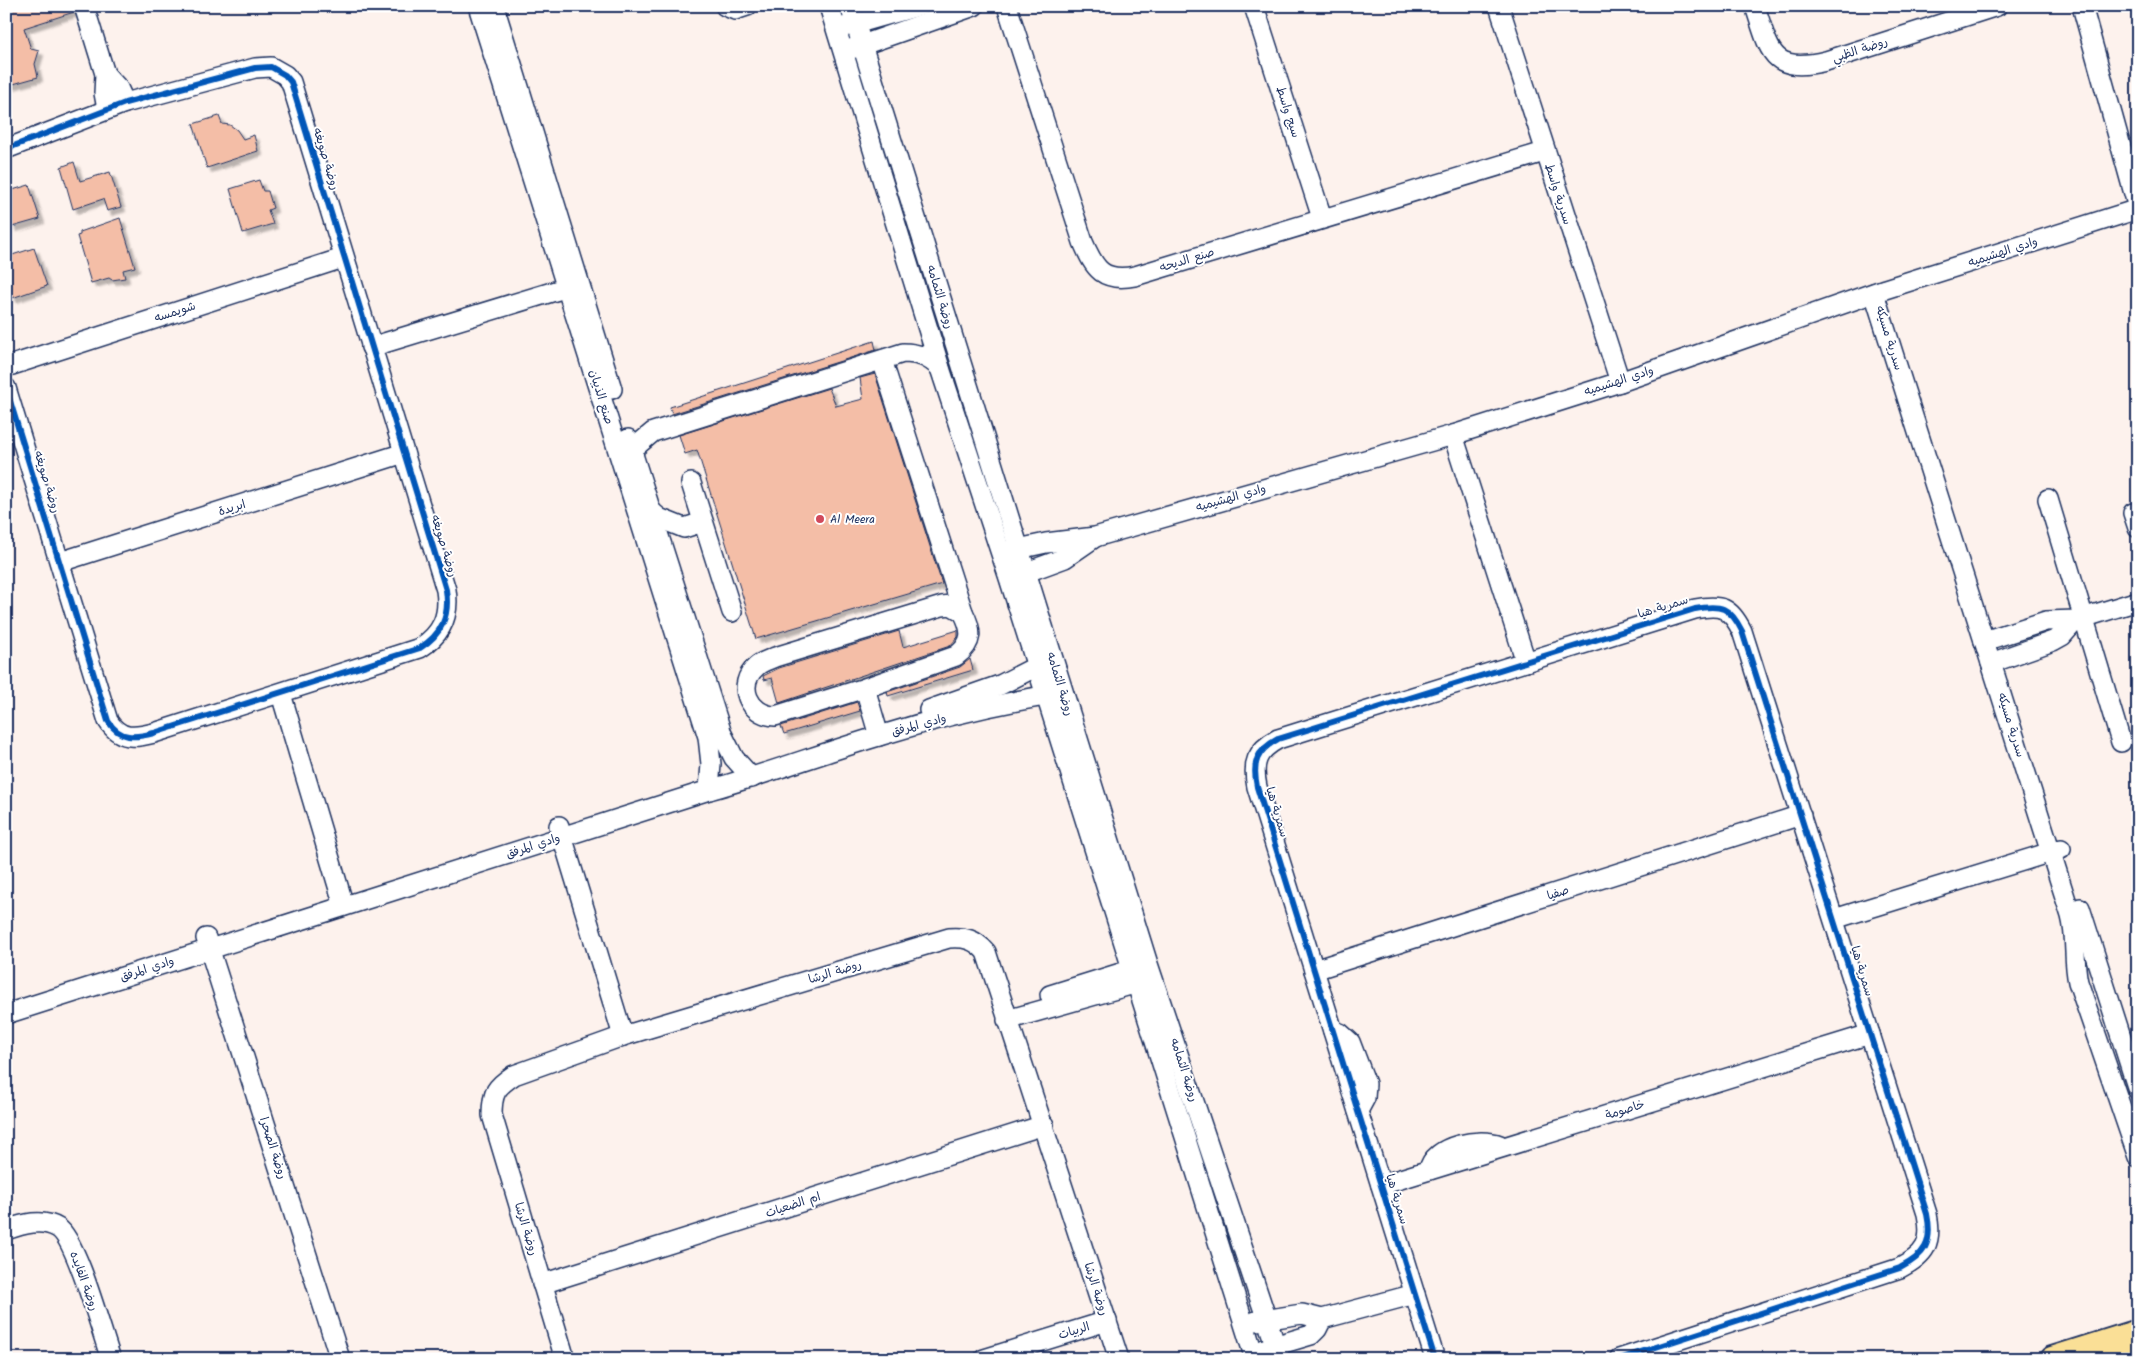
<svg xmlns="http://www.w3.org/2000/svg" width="2144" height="1365" font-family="Kalam,'Playpen Sans Arabic',sans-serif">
	<defs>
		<filter id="shadow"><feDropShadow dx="4.5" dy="4.5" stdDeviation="1" flood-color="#0004"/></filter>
	</defs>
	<rect width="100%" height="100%" fill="#fdf2ed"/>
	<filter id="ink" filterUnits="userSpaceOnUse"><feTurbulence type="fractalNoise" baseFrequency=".02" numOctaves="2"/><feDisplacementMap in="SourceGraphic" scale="10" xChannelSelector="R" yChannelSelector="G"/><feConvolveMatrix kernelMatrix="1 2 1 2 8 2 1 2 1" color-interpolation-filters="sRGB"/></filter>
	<g filter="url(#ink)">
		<g fill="#f4bea7" stroke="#1b2f5e" filter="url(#shadow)">
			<path d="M6,6h67l1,6 -50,16 7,21 8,2 -4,13 3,13 -32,9z"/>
			<path d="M219,116l3,8 8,1 7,5 6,9 11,-4 4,16 -51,17 -14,-44z"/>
			<path d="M74,162l6,19 30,-9 11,35 -14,4 -4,-12 -30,10 -12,-42z"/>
			<path d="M259,180l4,11h5l5,17 -5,2 5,14 -30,9 -13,-44z"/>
			<path d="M29,185l11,34 -28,8 -5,-17 3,-1 -4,-17z"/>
			<path d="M120,218l15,49 -12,3 2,8 -13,2 -3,-2 -18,5 -14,-47 3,-1v-3z"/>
			<path d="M34,248l13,38 -35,12 -6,-18v-23z"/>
			<path d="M874,341l2,9 -204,64 -2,-7z"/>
			<path d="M875,374l67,210 -186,55 -59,-189 -12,4 -6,-19 150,-47 7,18 27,-7 -3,-21z"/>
			<path d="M958,630v7l-8,9 -171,57 -7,-25 -8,2 -1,-4 16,-8 120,-37 4,16z"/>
			<path d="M970,659l3,11 -85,26 -1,-4 73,-25z"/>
			<path d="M857,702l3,9 -76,23 -3,-8z"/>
		</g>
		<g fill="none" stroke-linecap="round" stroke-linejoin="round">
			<g stroke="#1b2f5e" stroke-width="22">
				<g id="minor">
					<path d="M84,6l21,68 -1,19 3,16"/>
					<path d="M478,6l230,731 3,27 -2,26"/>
					<path d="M494,6l118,383"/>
					<path d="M725,6l10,4 12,-4"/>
					<path d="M829,6l111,362 69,210 246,781"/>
					<path d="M850,6l298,958 132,395"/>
					<path d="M1007,6l76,236c12,28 20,40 52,34l409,-124"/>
					<path d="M1254,6l68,212"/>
					<path d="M1499,6l121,376"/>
					<path d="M1755,6c15,46 16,68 71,55l171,-55"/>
					<path d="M2082,6l56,202"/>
					<path d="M844,27l74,-21"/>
					<path d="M851,49l123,-43"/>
					<path d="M105,74l13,14 7,15"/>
					<path d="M6,149l119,-46 130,-35 16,-1 14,8 6,7 155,508c4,26 -4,44 -26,58l-266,85c-19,5 -34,7 -46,-12l-102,-333"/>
					<path d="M1874,293l197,623c6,22 2,44 7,66l60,175"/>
					<path d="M371,347l207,-63"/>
					<path d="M882,360l81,252"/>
					<path d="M6,367l337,-109"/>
					<path d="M1453,435l73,227"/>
					<path d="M628,439l94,295 12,24 18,20"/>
					<path d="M633,456l1,-8 19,-16 250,-79c15,0 26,4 37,15"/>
					<path d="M691,483l41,129"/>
					<path d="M2048,499l73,243"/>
					<path d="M651,511l8,7 25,10 19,-6"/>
					<path d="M2133,513l5,15"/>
					<path d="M1009,551l37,-8 49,-6 358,-102 167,-53 265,-93 253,-80"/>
					<path d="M60,562l344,-109"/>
					<path d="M1016,576l49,-18 29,-20"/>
					<path d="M951,605l12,7c10,19 10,31 -7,44l-91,32 -90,28c-26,-1 -40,-31 -18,-50 4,-4 12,-6 18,-9l167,-51z"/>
					<path d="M1984,641l62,-20 30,-1 62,-19"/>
					<path d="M1991,663l62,-22 9,-5 14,-16"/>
					<path d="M865,688l14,48"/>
					<path d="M281,694l63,212"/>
					<path d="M929,710l71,-25 47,-24"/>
					<path d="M559,826l64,210"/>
					<path d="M2080,908l58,182"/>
					<path d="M1834,919l227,-70"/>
					<path d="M206,938l134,421"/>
					<path d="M1314,970l487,-155"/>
					<path d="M1050,995l93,-29"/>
					<path d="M6,1014l703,-224c58,-16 113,-37 170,-54 58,-18 118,-33 178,-42"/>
					<path d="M1007,1020l141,-40"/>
					<path d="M1333,1031l7,2 10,9 16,42 -1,14 -7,13"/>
					<path d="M1429,1170c4,-25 51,-33 71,-25"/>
					<path d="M1381,1185l489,-151"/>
					<path d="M6,1230c17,-6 36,-12 52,-2 19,12 44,106 53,131"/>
					<path d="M542,1284l502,-159"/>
					<path d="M1256,1321l46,-7 20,5 93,-25"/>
					<path d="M1264,1349l47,-14 6,-6 5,-10"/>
					<path d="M565,1359l-73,-244c0,-23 4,-28 22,-40l109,-39 326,-98c16,-1 26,1 37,14l133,407"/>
					<path d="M984,1359l123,-38"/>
					<path d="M1435,1359l-178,-572c-5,-24 -1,-36 21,-48l417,-130c26,-5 35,-2 47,22l185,583c6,29 -2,41 -27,54l-281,91"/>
				</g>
			</g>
			<g stroke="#1b2f5e" stroke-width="28">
				<g id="major">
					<path d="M2052,1359l86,-27"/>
					<path d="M2120,1359l18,-6"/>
				</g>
			</g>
			<use href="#minor" stroke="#fff" stroke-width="19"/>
			<use href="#major" stroke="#fadf96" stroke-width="24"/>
			<g stroke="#fff" stroke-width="9">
				<g id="cycleway">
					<path d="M6,149l119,-46 130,-35 16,-1 14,8 6,7 155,508c4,26 -4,44 -26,58l-266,85c-19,5 -34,7 -46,-12l-102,-333"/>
					<path d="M1435,1359l-178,-572c-5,-24 -1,-36 21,-48l417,-130c26,-5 35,-2 47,22l185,583c6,29 -2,41 -27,54l-281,91"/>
				</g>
			</g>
			<use href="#cycleway" stroke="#0057b8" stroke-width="6"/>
		</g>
	</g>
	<circle fill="#d1495b" stroke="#fff" stroke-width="2" cx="820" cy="519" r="5"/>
	<g text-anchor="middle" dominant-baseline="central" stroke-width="4" stroke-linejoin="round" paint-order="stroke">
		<g font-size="12" fill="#1b2f5e" stroke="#fff">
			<text transform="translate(1860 50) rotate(-18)">روضة الظبي</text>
			<text transform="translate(1288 112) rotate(72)">سيج واسط</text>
			<text transform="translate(326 159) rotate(73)">روضة صويغه</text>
			<text transform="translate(1558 194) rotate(72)">سدرية واسط</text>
			<text transform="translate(2003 252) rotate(-18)">وادي الهشيميه</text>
			<text transform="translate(1187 260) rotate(-17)">صنع الديحه</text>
			<text transform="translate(940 297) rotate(73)">روضة الثمامه</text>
			<text transform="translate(175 312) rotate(-18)">شويمسه</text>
			<text transform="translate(1889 338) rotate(73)">سدرية مسيكه</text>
			<text transform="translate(1619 381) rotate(-18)">وادي الهشيميه</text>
			<text transform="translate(601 397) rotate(73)">صنع الذيبان</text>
			<text transform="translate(47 482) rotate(73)">روضة صويغه</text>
			<text transform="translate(1231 498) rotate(-16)">وادي الهشيميه</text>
			<text transform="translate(232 508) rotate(-17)">ابريدة</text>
			<text transform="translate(444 546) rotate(73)">روضة صويغه</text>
			<text transform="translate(1663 607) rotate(-17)">سمرية هيا</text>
			<text transform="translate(1060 684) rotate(73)">روضة الثمامه</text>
			<text transform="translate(919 725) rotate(-15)">وادي المرفق</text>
			<text transform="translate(2011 725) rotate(73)">سدرية مسيكه</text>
			<text transform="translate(1277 812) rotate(73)">سمرية هيا</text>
			<text transform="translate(533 846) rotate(-18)">وادي المرفق</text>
			<text transform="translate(1558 893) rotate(-18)">صفيا</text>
			<text transform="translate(147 969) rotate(-18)">وادي المرفق</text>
			<text transform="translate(1862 971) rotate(73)">سمرية هيا</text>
			<text transform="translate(835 972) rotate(-17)">روضة الرشا</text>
			<text transform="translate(1184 1070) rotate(72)">روضة الثمامه</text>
			<text transform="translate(1625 1110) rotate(-17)">خاصومة</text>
			<text transform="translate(273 1148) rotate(72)">روضة الصحرا</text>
			<text transform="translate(1397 1199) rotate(73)">سمرية هيا</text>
			<text transform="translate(793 1205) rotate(-18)">ام الضعيات</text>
			<text transform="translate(526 1229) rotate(73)">روضة الرشا</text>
			<text transform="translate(84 1281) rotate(70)">روضة الفايده</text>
			<text transform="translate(1096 1289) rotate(72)">روضة الرشا</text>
			<text transform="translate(1074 1331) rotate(-17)">الربيات</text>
		</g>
		<g font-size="12" fill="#1b2f5e" stroke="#fff" text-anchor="start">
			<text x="830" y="519">Al Meera</text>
		</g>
	</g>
	<rect width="2144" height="1365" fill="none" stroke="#fff" stroke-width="25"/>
	<rect x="12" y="12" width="2119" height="1340" fill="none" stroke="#1b2f5e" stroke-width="2" filter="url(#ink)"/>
</svg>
